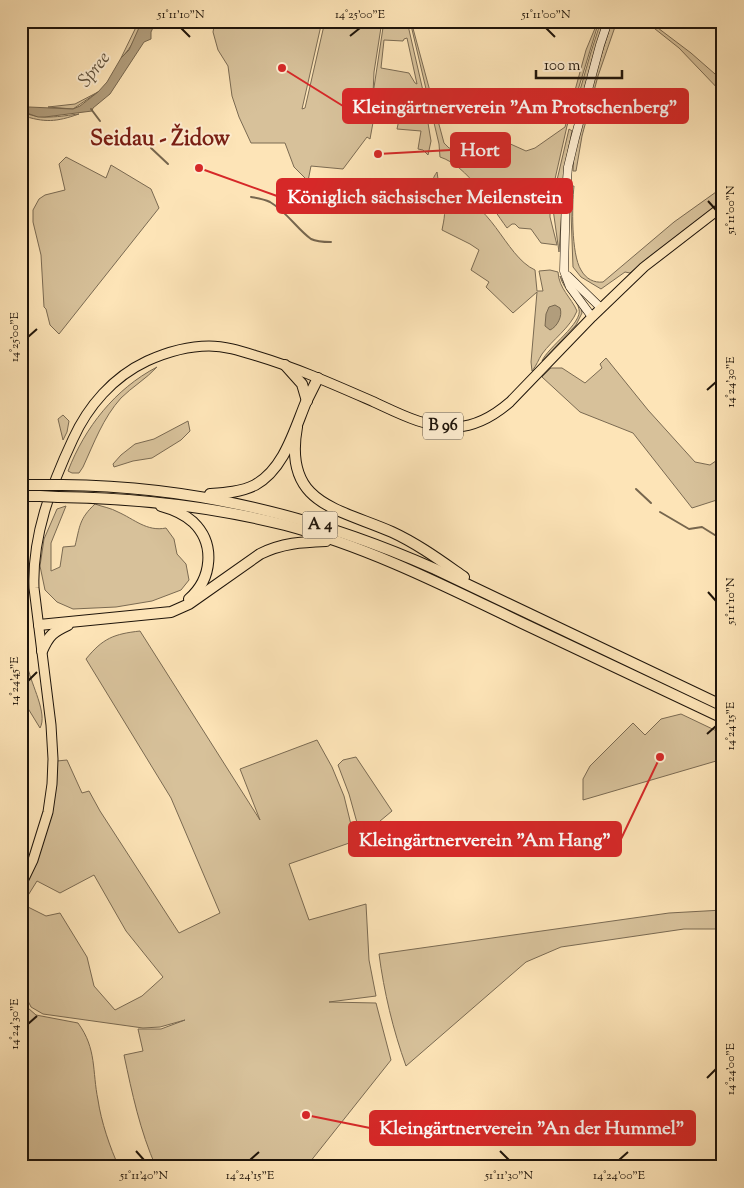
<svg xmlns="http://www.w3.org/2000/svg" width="744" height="1188" font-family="'Sorts Mill Goudy',serif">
	<rect width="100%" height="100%" fill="#fde4b7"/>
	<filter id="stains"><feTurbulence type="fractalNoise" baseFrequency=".004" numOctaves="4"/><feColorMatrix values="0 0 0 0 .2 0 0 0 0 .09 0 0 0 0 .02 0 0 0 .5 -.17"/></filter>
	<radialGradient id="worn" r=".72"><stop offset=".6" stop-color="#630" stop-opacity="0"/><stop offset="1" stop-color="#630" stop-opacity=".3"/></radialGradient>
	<g fill="#d7c19a" stroke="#7a6a52" fill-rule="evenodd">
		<path d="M139,21h3c-5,15 -10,26 -21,37z"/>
		<path d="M215,21h31l-1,4 7,2 2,-6h68l-20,88 3,-1 20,-87h57l-8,51 -1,22 11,-73h23l22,96 -17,-5 -3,-7 -31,-10 -8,44 -3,-2 -24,32 -32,-3 -3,15 -14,-14 -9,-24h-34l-12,-26 -7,-21 -4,-30 -10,-16 -5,-18zM407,38l10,46 -2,-1 -6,-10 -28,-5 3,-28 19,1 1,-2z"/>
		<path d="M410,21h1l33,122 5,5 10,2 38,-10 9,2 20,9 9,-3 30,-21 21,-77 12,-29h1l-32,105 -12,53 -5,29v9l7,28 -16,-2 -10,-14 -12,-1 -4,-4h-3l-5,4c-17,-23 -39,-62 -67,-71l-1,-13z"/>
		<path d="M601,21h3l-10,32 -17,64 -3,3 -2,-2 19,-66z"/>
		<path d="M612,21h5l-19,55 -16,60 -6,35h-3l1,-18 21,-78z"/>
		<path d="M645,21h4l5,4 37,28 32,28v13l-44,-46z"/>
		<path d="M98,92l-25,17 -25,-2 27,-3z"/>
		<path d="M21,111c18,10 40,5 58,3 -23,8 -34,9 -58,1z"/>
		<path d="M400,115l28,8 3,18 -3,14 -5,-5 -5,-1 3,-18 -24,-2z"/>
		<path d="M569,129l3,2 -7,35 -6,86 -6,-43 4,-29z"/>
		<path d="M66,157l40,21 5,-13 40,24 8,19 -100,126 -9,-9 -4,-16 -2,-2 -3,-52 -8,-33v-12l6,-11 6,-4 20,-5 -6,-26z"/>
		<path d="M437,172l2,14h19l1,-7h2l15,19 -20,-7 -19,2c-8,-6 -5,-14 0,-21z"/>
		<path d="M570,186h4c-2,19 -3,68 7,84 5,9 13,13 22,12l71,-60 49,-35v14l-93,72 -5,-1 -24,17 -20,-12 -8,-10z"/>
		<path d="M449,197c41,-2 55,59 86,73l2,21h6l-4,-20 11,-1 8,2c1,17 13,25 19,39 -7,17 -24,28 -35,43 -4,6 -5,11 -10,17l-1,-9 6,-70 -24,21 -27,-26 3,-5 -18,-12 8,-20 -9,-6 -28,-14c2,-11 5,-20 -1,-31z"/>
		<path d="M560,276l7,13 14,18 1,6 -6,12 -34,36c6,-14 41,-38 37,-52 -2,-10 -15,-18 -19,-33z"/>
		<path d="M606,358l42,52 47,52 15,3 13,-9v42l-31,10 -59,-75 -53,-21 -38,-35 9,-9h11l23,15 17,-15 -2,-4z"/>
		<path d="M157,367c-11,12 -25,20 -36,31 -18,20 -27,45 -38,69l-4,6h-7l-4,-2c17,-44 47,-82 89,-104z"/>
		<path d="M63,415l6,6 -2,11 -4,8 -5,-21z"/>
		<path d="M188,421l2,10 -9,9 -29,18 -19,3 -19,6 -1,-3 8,-9 14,-11 19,-5z"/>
		<path d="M95,504c8,3 16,4 23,8 16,7 29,20 48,16l8,11 3,15 9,10 3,16 -8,10 -29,11 -36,6 -43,2 -16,-7 -12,-12 -5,-24 4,-27 13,-30 9,-3 -15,37v28l9,-4 3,-20 12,-1c5,-20 4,-27 20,-42z"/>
		<path d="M140,631l120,189 -20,-51 77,-29 15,27 12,29 11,45 -66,23 20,56 57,-16 3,56 7,36 -47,6 47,1 15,57 -85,107h-150c-16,-36 -24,-74 -32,-112l19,-4 -5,-22h23l24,-9 -25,7 -17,1 -100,-14 -12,-7 -4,-8 -6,-38v-37l5,-18 20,10 14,-3 27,44 7,29 21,24 27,-14 21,-19 -37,-46 -32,-56 -34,18 -23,-12 -10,16 -5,-4 15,-34 20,-98 10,-1 15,33 7,-2 11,20 79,122 41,-20 -49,-115 -85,-139c17,-21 28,-25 54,-28z"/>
		<path d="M21,637h5c3,11 0,21 2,31 3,16 20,46 12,60l-19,-31z"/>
		<path d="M681,714l42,20v25l-140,41v-21l7,-13 43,-43 12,12 16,-16z"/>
		<path d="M356,757l36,54 -31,26 -12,-43 -11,-29 5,-5z"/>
		<path d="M723,910v19h-39l-123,18 -35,15 -120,104c-13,-36 -22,-74 -27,-112l290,-41z"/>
		<path d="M21,995l7,13 8,7 42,8c19,26 14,48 20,77 3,21 12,48 21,67h-98z"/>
	</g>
	<g fill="#b19d7c" stroke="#76664e">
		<path d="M142,21h14l-5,11v7l-7,3 -34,52 -17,14 -1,3 -47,6h-7l-17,-6v-8l8,4 44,2 7,-3 18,-14 9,-10 14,-24 8,-8z"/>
		<path d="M555,305l5,3c3,8 -3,19 -10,22l-5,-4 1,-12 3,-7z"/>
	</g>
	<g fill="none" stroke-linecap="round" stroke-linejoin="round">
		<g stroke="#76664e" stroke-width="2">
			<path d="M91,109l9,12"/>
			<path d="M151,148l17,16"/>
			<path d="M251,197c6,1 13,2 19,5 17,10 27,27 41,37 6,3 13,3 20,3"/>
			<path d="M636,489l15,14"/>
			<path d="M660,512l29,17 13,-2 16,10"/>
		</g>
		<g stroke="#1e140a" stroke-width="9">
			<g id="secondary">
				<path d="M568,276l33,32"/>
				<path d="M592,317l-22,-30 -6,-16 2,-78 2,-26 7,-29 25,-93 8,-24"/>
			</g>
		</g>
		<g stroke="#1e140a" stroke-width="11">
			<path id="primary" d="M21,885l12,-25 15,-48 4,-28 1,-25 -2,-34 -17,-137c-2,-52 17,-102 39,-149 15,-33 40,-62 74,-78 20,-9 40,-15 62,-15 17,0 32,5 48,10 40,12 78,29 117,46 26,12 52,26 82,25 21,-1 39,-12 54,-25l82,-85 52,-50 79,-61"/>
		</g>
		<g stroke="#1e140a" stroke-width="12">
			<g id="motorway">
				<path d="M285,365l17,19 5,17"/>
				<path d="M297,427c-14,77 40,81 95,105 26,12 49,29 72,45"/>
				<path d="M21,485h24"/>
				<path d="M62,485c132,1 253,31 373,84l288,137"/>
				<path d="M210,494c15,-1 31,-2 45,-9 29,-16 39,-54 51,-83 4,-8 8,-16 12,-24"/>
				<path d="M21,496h19"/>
				<path d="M58,497c77,1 152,9 227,28 83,22 160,61 237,98 67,32 134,63 201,95"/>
				<path d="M161,506c11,3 23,8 32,16 23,22 19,57 -4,77"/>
				<path d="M39,625l132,-13 18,-8 71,-50c22,-11 42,-12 66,-13"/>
				<path d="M42,651c7,-16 11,-19 26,-26"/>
			</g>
		</g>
		<use href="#secondary" stroke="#feedd0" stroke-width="8"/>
		<use href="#primary" stroke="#fde4b7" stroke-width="9"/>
		<use href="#motorway" stroke="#fde4b7" stroke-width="10"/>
		<g stroke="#1e140a" stroke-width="12" stroke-linecap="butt">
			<g id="motorway-bridge">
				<path d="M45,485h17"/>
				<path d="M40,496l18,1"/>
			</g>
		</g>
		<use href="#motorway-bridge" stroke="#fde4b7" stroke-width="10"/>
	</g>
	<path fill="none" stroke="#1e140a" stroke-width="2" d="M181,28l9,9M546,28l9,9M350,36l10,-8M708,201l8,9M28,337l9,-8M707,390l9,-8M708,592l8,9M28,681l9,-9M707,734l9,-8M28,1024l9,-8M707,1078l9,-9M136,1151l8,9M500,1151l9,9M250,1160l9,-8M619,1160l9,-8"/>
	<g text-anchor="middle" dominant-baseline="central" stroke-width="4" stroke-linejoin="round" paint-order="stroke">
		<g fill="#feedd0" stroke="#615545" stroke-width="1">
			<rect x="423" y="412.5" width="40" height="27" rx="4"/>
			<rect x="302.5" y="511.5" width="35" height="27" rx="4"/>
		</g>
		<g font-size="16" font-weight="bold" fill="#1e140a">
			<text x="443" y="426">B 96</text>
			<text x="320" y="525">A 4</text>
		</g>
		<g font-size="19" font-style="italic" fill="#60523d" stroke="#feedd0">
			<text transform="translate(95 70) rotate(-52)">Spree</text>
		</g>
		<g font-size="22" font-weight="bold" fill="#7a1f14" stroke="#feedd0">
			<text x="160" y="140">Seidau - Židow</text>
		</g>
	</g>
	<path fill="none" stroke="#d62828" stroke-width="2" d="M282 68L343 106M378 154L451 150M199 168L277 196M660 757L621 839M306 1115L370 1128"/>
	<g fill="#d62828" stroke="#feedd0" stroke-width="2">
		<circle cx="282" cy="68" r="5"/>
		<circle cx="378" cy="154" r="5"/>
		<circle cx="199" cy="168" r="5"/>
		<circle cx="660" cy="757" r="5"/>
		<circle cx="306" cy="1115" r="5"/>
	</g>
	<g fill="#d62828" stroke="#d62828" stroke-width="2">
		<rect x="343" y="89" width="345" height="34" rx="5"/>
		<rect x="451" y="133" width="59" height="34" rx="5"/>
		<rect x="277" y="179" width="295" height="34" rx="5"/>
		<rect x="349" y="822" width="272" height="34" rx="5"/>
		<rect x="370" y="1111" width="325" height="34" rx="5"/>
	</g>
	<g font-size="19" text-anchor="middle" font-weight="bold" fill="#fff">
		<text x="515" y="113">Kleingärtnerverein "Am Protschenberg"</text>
		<text x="480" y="156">Hort</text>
		<text x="425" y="203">Königlich sächsischer Meilenstein</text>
		<text x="485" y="846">Kleingärtnerverein "Am Hang"</text>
		<text x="532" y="1134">Kleingärtnerverein "An der Hummel"</text>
	</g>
	<rect width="744" height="1188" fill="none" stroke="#fde4b7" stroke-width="55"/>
	<path d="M536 70v8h86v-8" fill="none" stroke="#1e140a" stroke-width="2.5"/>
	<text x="544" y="70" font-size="15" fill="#1e140a" stroke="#feedd0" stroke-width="4" paint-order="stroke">100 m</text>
	<rect x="28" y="28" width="688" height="1132" fill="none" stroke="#1e140a" stroke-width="2"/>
	<g font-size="12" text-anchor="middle" fill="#1e140a">
		<text x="181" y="18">51°11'10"N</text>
		<text x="360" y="18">14°25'00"E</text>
		<text x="546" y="18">51°11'00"N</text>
		<text transform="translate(730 210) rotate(-90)" y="4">51°11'00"N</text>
		<text transform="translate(14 337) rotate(-90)" y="4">14°25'00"E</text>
		<text transform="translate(730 382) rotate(-90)" y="4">14°24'30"E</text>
		<text transform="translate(730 601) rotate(-90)" y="4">51°11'10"N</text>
		<text transform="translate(14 681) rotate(-90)" y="4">14°24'45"E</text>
		<text transform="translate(730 726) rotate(-90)" y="4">14°24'15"E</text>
		<text transform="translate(14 1024) rotate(-90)" y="4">14°24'30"E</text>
		<text transform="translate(730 1069) rotate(-90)" y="4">14°24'00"E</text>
		<text x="144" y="1179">51°11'40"N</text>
		<text x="250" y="1179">14°24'15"E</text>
		<text x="509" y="1179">51°11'30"N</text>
		<text x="619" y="1179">14°24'00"E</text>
	</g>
	<rect width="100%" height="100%" filter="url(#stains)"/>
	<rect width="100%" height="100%" fill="url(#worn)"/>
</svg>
